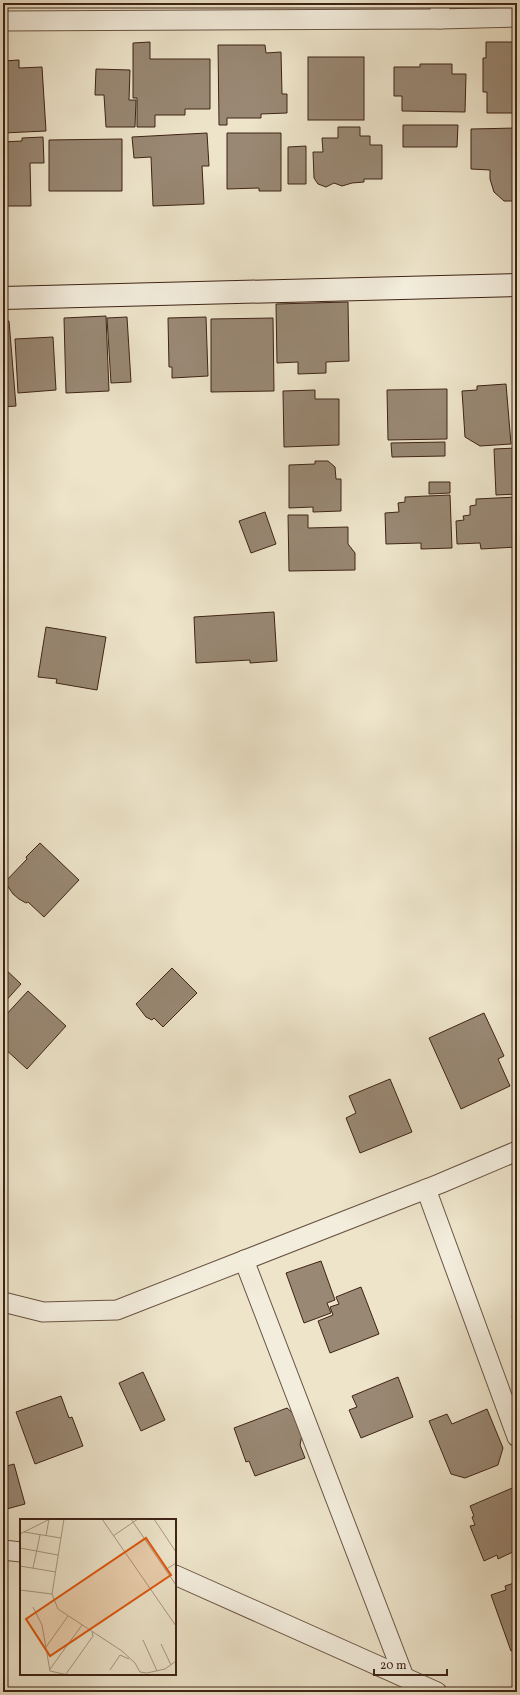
<svg xmlns="http://www.w3.org/2000/svg" width="520" height="1695" font-family="Vollkorn,serif">
	<rect width="100%" height="100%" fill="#ede4ca"/>
	<filter id="stains"><feTurbulence type="fractalNoise" baseFrequency=".005" numOctaves="4"/><feColorMatrix values="0 0 0 0 .2 0 0 0 0 .09 0 0 0 0 .02 0 0 0 .5 -.17"/></filter>
	<radialGradient id="worn" r=".72"><stop offset=".6" stop-color="#630" stop-opacity="0"/><stop offset="1" stop-color="#630" stop-opacity=".3"/></radialGradient>
	<g fill="#998874" stroke="#3f2416">
		<path d="M150,42v17h60v50h-25v6h-30v12h-18v-29h-4v-55z"/>
		<path d="M486,42h31v71h-30v-21h-4v-34h3z"/>
		<path d="M218,45h47l1,8 15,-1 1,42h5v19l-26,1v4h-34v7h-8z"/>
		<rect x="308" y="57" width="56" height="63"/>
		<path d="M19,60v8l23,-1 4,64 -43,2v-72z"/>
		<path d="M420,64h32v10h14l-1,38 -63,-1v-15h-8v-29h26z"/>
		<path d="M96,69l34,1 -1,30h7l-1,27h-29l-2,-32h-9z"/>
		<path d="M403,125h55l-1,22h-54z"/>
		<path d="M338,127h22v9h10v9h12v34h-18v3l-12,1 -10,3 -8,-3 -8,4 -8,-3 -4,-6 -1,-26h10l-1,-14h16z"/>
		<path d="M517,128v73h-13l-10,-9 -4,-13v-9l-19,-1v-40z"/>
		<path d="M207,133l2,33h-7l2,38 -51,2 -2,-49 -17,1 -2,-21z"/>
		<path d="M227,133h54v58h-22v-3l-32,1z"/>
		<path d="M43,137l1,26h-14l1,43h-28v-64l19,-1v-3z"/>
		<path d="M122,139v52h-73v-51z"/>
		<path d="M306,146v38h-18v-37z"/>
		<path d="M348,302l1,59 -23,1v11l-28,1v-12l-21,1 -1,-59z"/>
		<path d="M106,316l3,75 -43,2 -2,-75z"/>
		<path d="M127,317l4,65 -20,1 -4,-65z"/>
		<path d="M206,317l2,59 -36,2v-11h-3l-1,-49z"/>
		<path d="M273,318l1,73 -63,1v-73z"/>
		<path d="M3,321h6l7,85 -13,1z"/>
		<path d="M53,337l3,53 -38,3 -3,-54z"/>
		<path d="M506,384l5,60 -31,2 -15,-9 -3,-46 15,-1v-4z"/>
		<path d="M447,389v50l-59,1 -1,-50z"/>
		<path d="M315,390v9h24v46l-55,2 -1,-56z"/>
		<path d="M445,442v14l-53,1 -1,-14z"/>
		<path d="M517,448v46l-21,1 -2,-46z"/>
		<path d="M315,461h13l7,6 1,12h5v32l-28,1v-5l-24,1v-43l26,-1z"/>
		<path d="M429,482h21v11l-21,1z"/>
		<path d="M450,495l2,53 -31,1v-6l-35,1 -1,-31 14,-1 -1,-9 7,-1v-5z"/>
		<path d="M517,497v50l-36,2 -1,-6 -23,1 -1,-23 8,-1 -1,-4 7,-1v-9l6,-1v-6z"/>
		<path d="M265,512l11,32 -25,9 -12,-32z"/>
		<path d="M288,515h20v13l40,-1v17l7,9v17l-66,1z"/>
		<path d="M274,612l3,49 -27,2v-3l-54,3 -2,-46z"/>
		<path d="M46,627l60,10 -9,53 -41,-7 1,-4 -19,-2z"/>
		<path d="M40,843l39,37 -35,37 -16,-15 -2,1 -7,-4 -6,-5 -8,-12 22,-23 -1,-2z"/>
		<path d="M3,967l18,17 -18,20z"/>
		<path d="M172,968l25,25 -34,34 -9,-9 -2,2 -6,-3 -10,-13z"/>
		<path d="M28,991l38,35 -39,43 -24,-22v-29z"/>
		<path d="M484,1013l20,43 -6,3 12,27 -49,23 -32,-71z"/>
		<path d="M390,1079l22,53 -52,21 -14,-35 10,-5 -7,-17z"/>
		<path d="M321,1261l14,39 -8,3 4,10 -27,10 -18,-50z"/>
		<path d="M361,1287l18,47 -49,19 -12,-32 15,-6 -3,-8 9,-3 -3,-7z"/>
		<path d="M517,1314v18l-5,-16z"/>
		<path d="M143,1372l22,48 -24,11 -22,-48z"/>
		<path d="M398,1377l15,40 -52,21 -12,-28 8,-3 -5,-11z"/>
		<path d="M61,1396l8,22 3,-1 11,29 -48,18 -19,-52z"/>
		<path d="M287,1408l8,7 7,20 -2,10 5,13 -50,18 -6,-15 -3,1 -12,-34z"/>
		<path d="M487,1409l16,39 -5,17 -33,13 -14,-4 -22,-53 18,-7 5,10z"/>
		<path d="M14,1464l11,40 -22,6v-43z"/>
		<path d="M517,1486v64l-19,9 -1,-4 -13,6 -14,-35 5,-1 -3,-8 2,-1 -4,-10z"/>
		<path d="M517,1582v67l-6,2 -20,-56 15,-5 -1,-4z"/>
	</g>
	<g fill="none" stroke-linecap="round" stroke-linejoin="round">
		<g stroke="#6a5443" stroke-width="21">
			<g id="street">
				<path d="M440,19v-16"/>
				<path d="M3,21l437,-2 77,-2"/>
				<path d="M426,1189l91,248"/>
				<path d="M244,1260l160,417"/>
				<path d="M3,1302l40,10 74,-2 322,-126 78,-33"/>
				<path d="M3,1550l18,2"/>
				<path d="M175,1575l262,117"/>
			</g>
		</g>
		<g stroke="#3f2416" stroke-width="24">
			<path id="secondary" d="M3,298l514,-13"/>
		</g>
		<use href="#street" stroke="#f3eddd" stroke-width="19"/>
		<use href="#secondary" stroke="#f3eddd" stroke-width="22"/>
	</g>
	<g transform="translate(20 1519)">
		<rect width="156" height="156" fill="#ede4ca"/>
		<path fill="none" stroke="#a79782" stroke-width="1" d="M82,0l74,107M111,0l45,66M134,0l22,33M4,13l37,6M0,15l30,-15M26,17l3,-17M93,17l25,-17M0,29l38,7M0,47l36,6M13,49l7,-33M145,51l11,-7M0,71l32,4 12,-75M32,75l6,15 64,42 13,12M13,88l9,18 8,46 18,4M123,121l14,31M141,125l10,21M26,128l22,-31M115,144l5,9 7,1 18,-4 11,-8M30,150l32,-44M90,151l10,-15 9,4M46,155l27,-38 -1,-4"/>
		<path fill="#e0560c" fill-opacity="0.15" stroke="#e0560c" stroke-width="2" d="M126,19l25,37 -121,81 -24,-37z"/>
		<rect width="156" height="156" fill="none" stroke="#3f2416" stroke-width="2"/>
	</g>
	<rect width="520" height="1695" fill="none" stroke="#ede4ca" stroke-width="16"/>
	<rect x="4" y="4" width="512" height="1687" fill="none" stroke="#3f2416" stroke-width="2"/>
	<rect x="8" y="8" width="504" height="1679" fill="none" stroke="#3f2416"/>
	<path d="M374 1669v6h73v-6" fill="none" stroke="#3f2416" stroke-width="2"/>
	<text x="380" y="1669" font-size="12" fill="#3f2416" stroke="#f3eddd" stroke-width="3" paint-order="stroke">20 m</text>
	<rect width="100%" height="100%" filter="url(#stains)"/>
	<rect width="100%" height="100%" fill="url(#worn)"/>
</svg>
